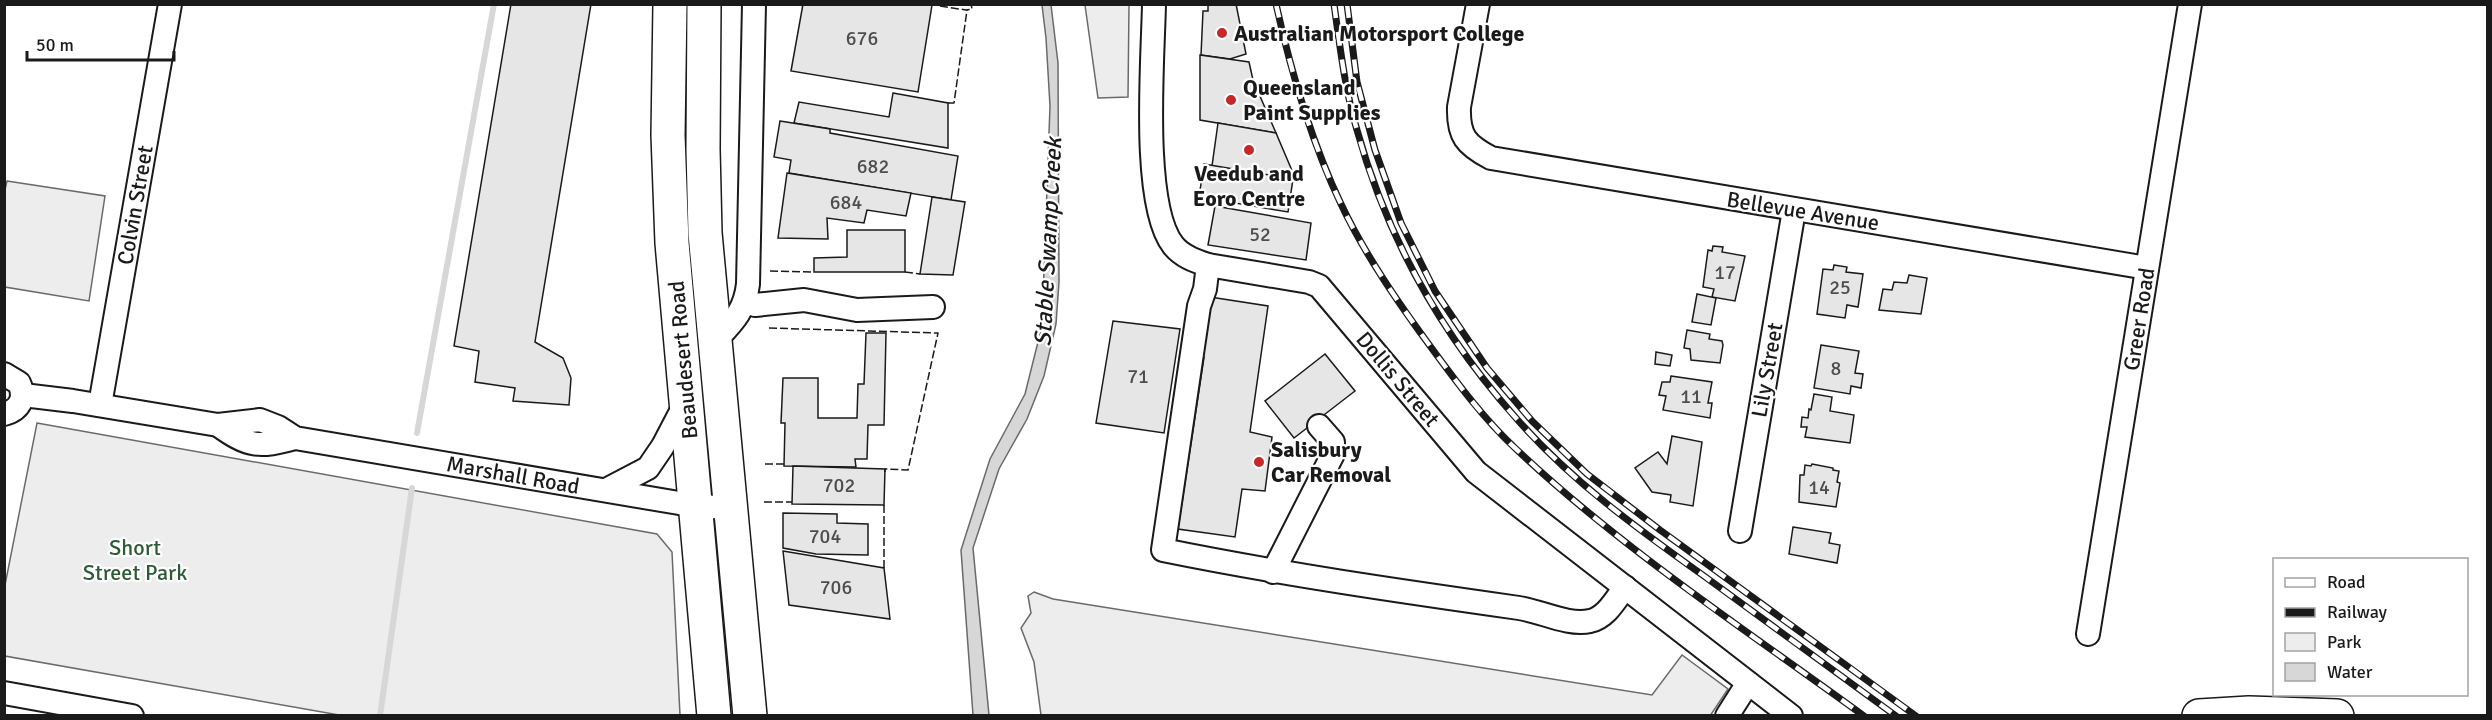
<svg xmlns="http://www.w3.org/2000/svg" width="2492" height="720" font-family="Signika,sans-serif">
	<rect width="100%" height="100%" fill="#fff"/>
	<g fill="#ededed" stroke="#6a6a6a" stroke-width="1.5">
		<path d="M1085,5h44l-1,92 -30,1z"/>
		<path d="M7,181l98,15 -16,105 -84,-14 -1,-93z"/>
		<path d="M37,423l620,111 15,18 8,163h-341l-334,-59v-71z"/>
		<path d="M1034,592l19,7 599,96 30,-40 46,34 -18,27 -669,-1 -7,-53 -13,-34 10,-15 -3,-17z"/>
	</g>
	<path fill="#d7d7d7" stroke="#6a6a6a" stroke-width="1.5" d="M1042,5h9l7,58 1,219 -3,42 -12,52 -17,43 -28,50 -26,79 16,167h-16l-12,-165 29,-91 35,-65 17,-68 8,-220 -4,-68z"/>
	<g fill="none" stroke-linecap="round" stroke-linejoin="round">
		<g stroke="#d7d7d7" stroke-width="6">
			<path d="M417,433l77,-429"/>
			<path d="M380,716l32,-228"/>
		</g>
	</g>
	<g fill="#e6e6e6" stroke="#1a1a1a" stroke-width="1.5">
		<path d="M511,4h80l-56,338 28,16 8,20 -2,27 -56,-4 2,-13 -40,-6 4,-31 -25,-5z"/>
		<path d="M803,4l129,1 -14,87 -127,-21z"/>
		<path d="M1208,4h28l10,50 -16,5 -29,-4 2,-44h5z"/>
		<path d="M1200,55l49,7 4,18 23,53 -76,-13z"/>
		<path d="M893,93l55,10v45l-154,-25 5,-21 90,15z"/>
		<path d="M780,121l50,8v4l128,23 -7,44 -162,-27 2,-13 -17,-3z"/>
		<path d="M1218,123l58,10 20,47 -84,-14z"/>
		<path d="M1204,164l89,15 -5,33 -89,-15z"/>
		<path d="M787,173l124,20 -5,23 -39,-6 -3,13 -37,-5 1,21 -50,-1z"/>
		<path d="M932,197l33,5 -12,73 -33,-1z"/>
		<path d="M1215,206l96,17 -5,37 -98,-15z"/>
		<path d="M847,230h58v42h-91v-14l33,-1z"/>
		<path d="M1713,246l10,1 -1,5 23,4 -10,45 -23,-4 2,-8 -11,-2 5,-37 4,1z"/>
		<path d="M1834,265l13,2 -1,5 17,2 -5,33 -11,-2 -2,13 -28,-4 6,-45 10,1z"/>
		<path d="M1909,275l18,3 -6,36 -42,-4 4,-21 9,1 2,-8 13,1z"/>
		<path d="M1697,294l19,4 -5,27 -19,-3z"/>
		<path d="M1210,297l58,9 -18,126 22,5 -7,54 -23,-2 -7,48 -57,-8 26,-172 -3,-1z"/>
		<path d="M1113,321l67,8 -16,104 -68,-10z"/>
		<path d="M1687,330l23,4 -1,5 13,2 1,4 -3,18 -29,-3 -1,-11 -6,-1z"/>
		<path d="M866,333h20l-2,92h-16l-1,34h-12l1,8 -72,-1 1,-43h-4l2,-45h35v40h39l1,-34h6z"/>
		<path d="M1821,345l38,6 -4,22 8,1 -2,14 -10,-2 -1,8 -36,-6z"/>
		<path d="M1656,352l16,3 -2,11 -15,-2z"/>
		<path d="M1325,354l30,37 -61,47 -29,-37z"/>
		<path d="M1671,376l41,6 -4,21h4l-2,15 -47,-8 3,-14 -7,-1 3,-13h8z"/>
		<path d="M1814,394l18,3 -2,14 24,4 -4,28 -45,-6 2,-10h-6l1,-10 6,1 1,-9 2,1z"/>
		<path d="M1672,436l30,6 -9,64 -23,-4 1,-7 -19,-3 -17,-24 23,-16 9,12z"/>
		<path d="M1812,464l21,4v2l6,1 -2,11 3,1 -4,24 -37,-5 1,-27h4l1,-10 6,1z"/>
		<path d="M793,466l92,3 -1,36 -92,-1z"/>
		<path d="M783,513l54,1v9l31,1v31l-52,-1 -33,-6z"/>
		<path d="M1793,527l38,6 -2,10 11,2 -3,18 -48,-9z"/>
		<path d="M783,551l101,17 6,51 -101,-14z"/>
	</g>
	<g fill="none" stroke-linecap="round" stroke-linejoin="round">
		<g stroke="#1a1a1a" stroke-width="26">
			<g id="minor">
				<path d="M1154,4c-1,54 -13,200 19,241 8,11 22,16 35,20l101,17 10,4 157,186 315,244"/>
				<path d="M1478,4l-19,103c-1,29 7,38 32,51l656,110"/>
				<path d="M1208,265l-3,24 -6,17 -36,244c118,24 236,41 356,58 22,3 49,18 71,13 16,-3 26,-22 35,-34"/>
				<path d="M746,302l9,3 49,-5 53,10 76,-3"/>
				<path d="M715,341c18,-19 30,-30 33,-57l6,-280"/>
				<path d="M4,374l15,9c7,15 1,27 -15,31"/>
				<path d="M23,395l50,6 145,24 42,-5 18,7 17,11 384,65 52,6"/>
				<path d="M100,405l70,-401"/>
				<path d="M218,425c30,22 41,23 77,13"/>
				<path d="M606,490l42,-22 15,-22 23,-44"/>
				<path d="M1740,531l54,-321"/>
				<path d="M1273,572l60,-118v-12l-14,-16"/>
				<path d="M2088,634l102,-630"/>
				<path d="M4,693l128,23"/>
				<path d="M1727,716l21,-33"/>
			</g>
		</g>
		<g stroke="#1a1a1a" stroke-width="36">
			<g id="highway">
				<path d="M670,4l-2,131 4,108 42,473"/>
				<path d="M704,4l-1,145 2,84 45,483"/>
				<path d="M2199,716l50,-3 88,3"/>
			</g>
		</g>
		<use href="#minor" stroke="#fff" stroke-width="22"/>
		<use href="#highway" stroke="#fff" stroke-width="33"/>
		<g stroke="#1a1a1a" stroke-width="7">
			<g id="rail">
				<path d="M1276,4c15,68 35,137 65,200 24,51 58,100 92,146 25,34 51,69 82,98 107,101 231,182 349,268"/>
				<path d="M1334,4c6,43 11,86 23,126 30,108 85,205 159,288 54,62 122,111 188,158 64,47 128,93 192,140"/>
				<path d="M1347,4l10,78 18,68 26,73 34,68 52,77 45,53 55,53 73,56 256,186"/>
			</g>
		</g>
		<use href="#rail" stroke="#fff" stroke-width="4.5" stroke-dasharray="14" stroke-linecap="butt"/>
		<g stroke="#1a1a1a" stroke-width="1.5" stroke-dasharray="8 3" stroke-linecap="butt">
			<path d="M940,6l26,4 6,-1 -1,-5"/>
			<path d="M948,103h6l13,-93"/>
			<path d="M770,271l44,1"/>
			<path d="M905,272l15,2"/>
			<path d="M769,328l169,5 -30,137 -23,-1v3"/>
			<path d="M765,464h19"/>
			<path d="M764,502h28"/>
			<path d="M884,568v-66"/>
		</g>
	</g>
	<g fill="#c62828" stroke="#fff" stroke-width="2">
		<circle cx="1222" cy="33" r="6"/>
		<circle cx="1231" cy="100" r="6"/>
		<circle cx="1249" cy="150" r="6"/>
		<circle cx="1259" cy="462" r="6"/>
	</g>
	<g text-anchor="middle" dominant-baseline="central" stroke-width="4.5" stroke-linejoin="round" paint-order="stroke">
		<g font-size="20" fill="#4d4d4d">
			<text x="862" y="38">676</text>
			<text x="873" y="166">682</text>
			<text x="846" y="202">684</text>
			<text x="1260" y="234">52</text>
			<text x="1725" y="272">17</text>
			<text x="1840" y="287">25</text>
			<text x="1836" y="368">8</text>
			<text x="1138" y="376">71</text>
			<text x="1691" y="396">11</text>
			<text x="839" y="485">702</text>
			<text x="1819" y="487">14</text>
			<text x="825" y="536">704</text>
			<text x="836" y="587">706</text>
		</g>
		<g font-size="22" font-weight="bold" fill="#1a1a1a" stroke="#fff" text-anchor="start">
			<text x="1234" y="33">Australian Motorsport College</text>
			<text x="1243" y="87">Queensland<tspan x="1243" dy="25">Paint Supplies</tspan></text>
			<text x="1249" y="173" text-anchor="middle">Veedub and<tspan x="1249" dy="25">Eoro Centre</tspan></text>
			<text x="1271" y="449">Salisbury<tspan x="1271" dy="25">Car Removal</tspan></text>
		</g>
		<g font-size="22" fill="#1a1a1a" stroke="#fff">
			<text transform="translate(135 205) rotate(-80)">Colvin Street</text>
			<text transform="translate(1803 211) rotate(9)">Bellevue Avenue</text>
			<text transform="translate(2139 319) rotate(-81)">Greer Road</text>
			<text transform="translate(683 360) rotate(-95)">Beaudesert Road</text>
			<text transform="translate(1767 370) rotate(-80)">Lily Street</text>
			<text transform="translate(1398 379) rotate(50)">Dollis Street</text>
			<text transform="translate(513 475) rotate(10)">Marshall Road</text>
		</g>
		<g font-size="22" fill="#2b5a34" stroke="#fff">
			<text x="135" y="547">Short<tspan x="135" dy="25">Street Park</tspan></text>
		</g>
		<g font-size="24" font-style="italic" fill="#1a1a1a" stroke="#fff">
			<text transform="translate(1048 242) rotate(-87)">Stable Swamp Creek</text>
		</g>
	</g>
	<rect width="2492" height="720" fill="none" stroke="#1a1a1a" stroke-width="12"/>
	<rect x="2273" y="558" width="195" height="138" fill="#ffffff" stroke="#a3a3a3" stroke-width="1.5"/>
	<rect x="2285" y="578" width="30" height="9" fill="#ffffff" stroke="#a3a3a3" stroke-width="1.5"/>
	<text x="2327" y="588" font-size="18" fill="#1a1a1a">Road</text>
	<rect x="2285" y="608" width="30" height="9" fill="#1a1a1a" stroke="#a3a3a3" stroke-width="1.5"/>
	<text x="2327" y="618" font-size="18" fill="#1a1a1a">Railway</text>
	<rect x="2285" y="633" width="30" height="18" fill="#ededed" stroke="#a3a3a3" stroke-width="1.5"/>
	<text x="2327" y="648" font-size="18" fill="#1a1a1a">Park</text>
	<rect x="2285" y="663" width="30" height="18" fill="#d7d7d7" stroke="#a3a3a3" stroke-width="1.5"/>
	<text x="2327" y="678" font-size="18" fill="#1a1a1a">Water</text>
	<path d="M27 51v9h147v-9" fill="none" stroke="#1a1a1a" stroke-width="3"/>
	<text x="36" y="51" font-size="18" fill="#1a1a1a" stroke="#ffffff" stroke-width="4.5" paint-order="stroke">50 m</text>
</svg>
